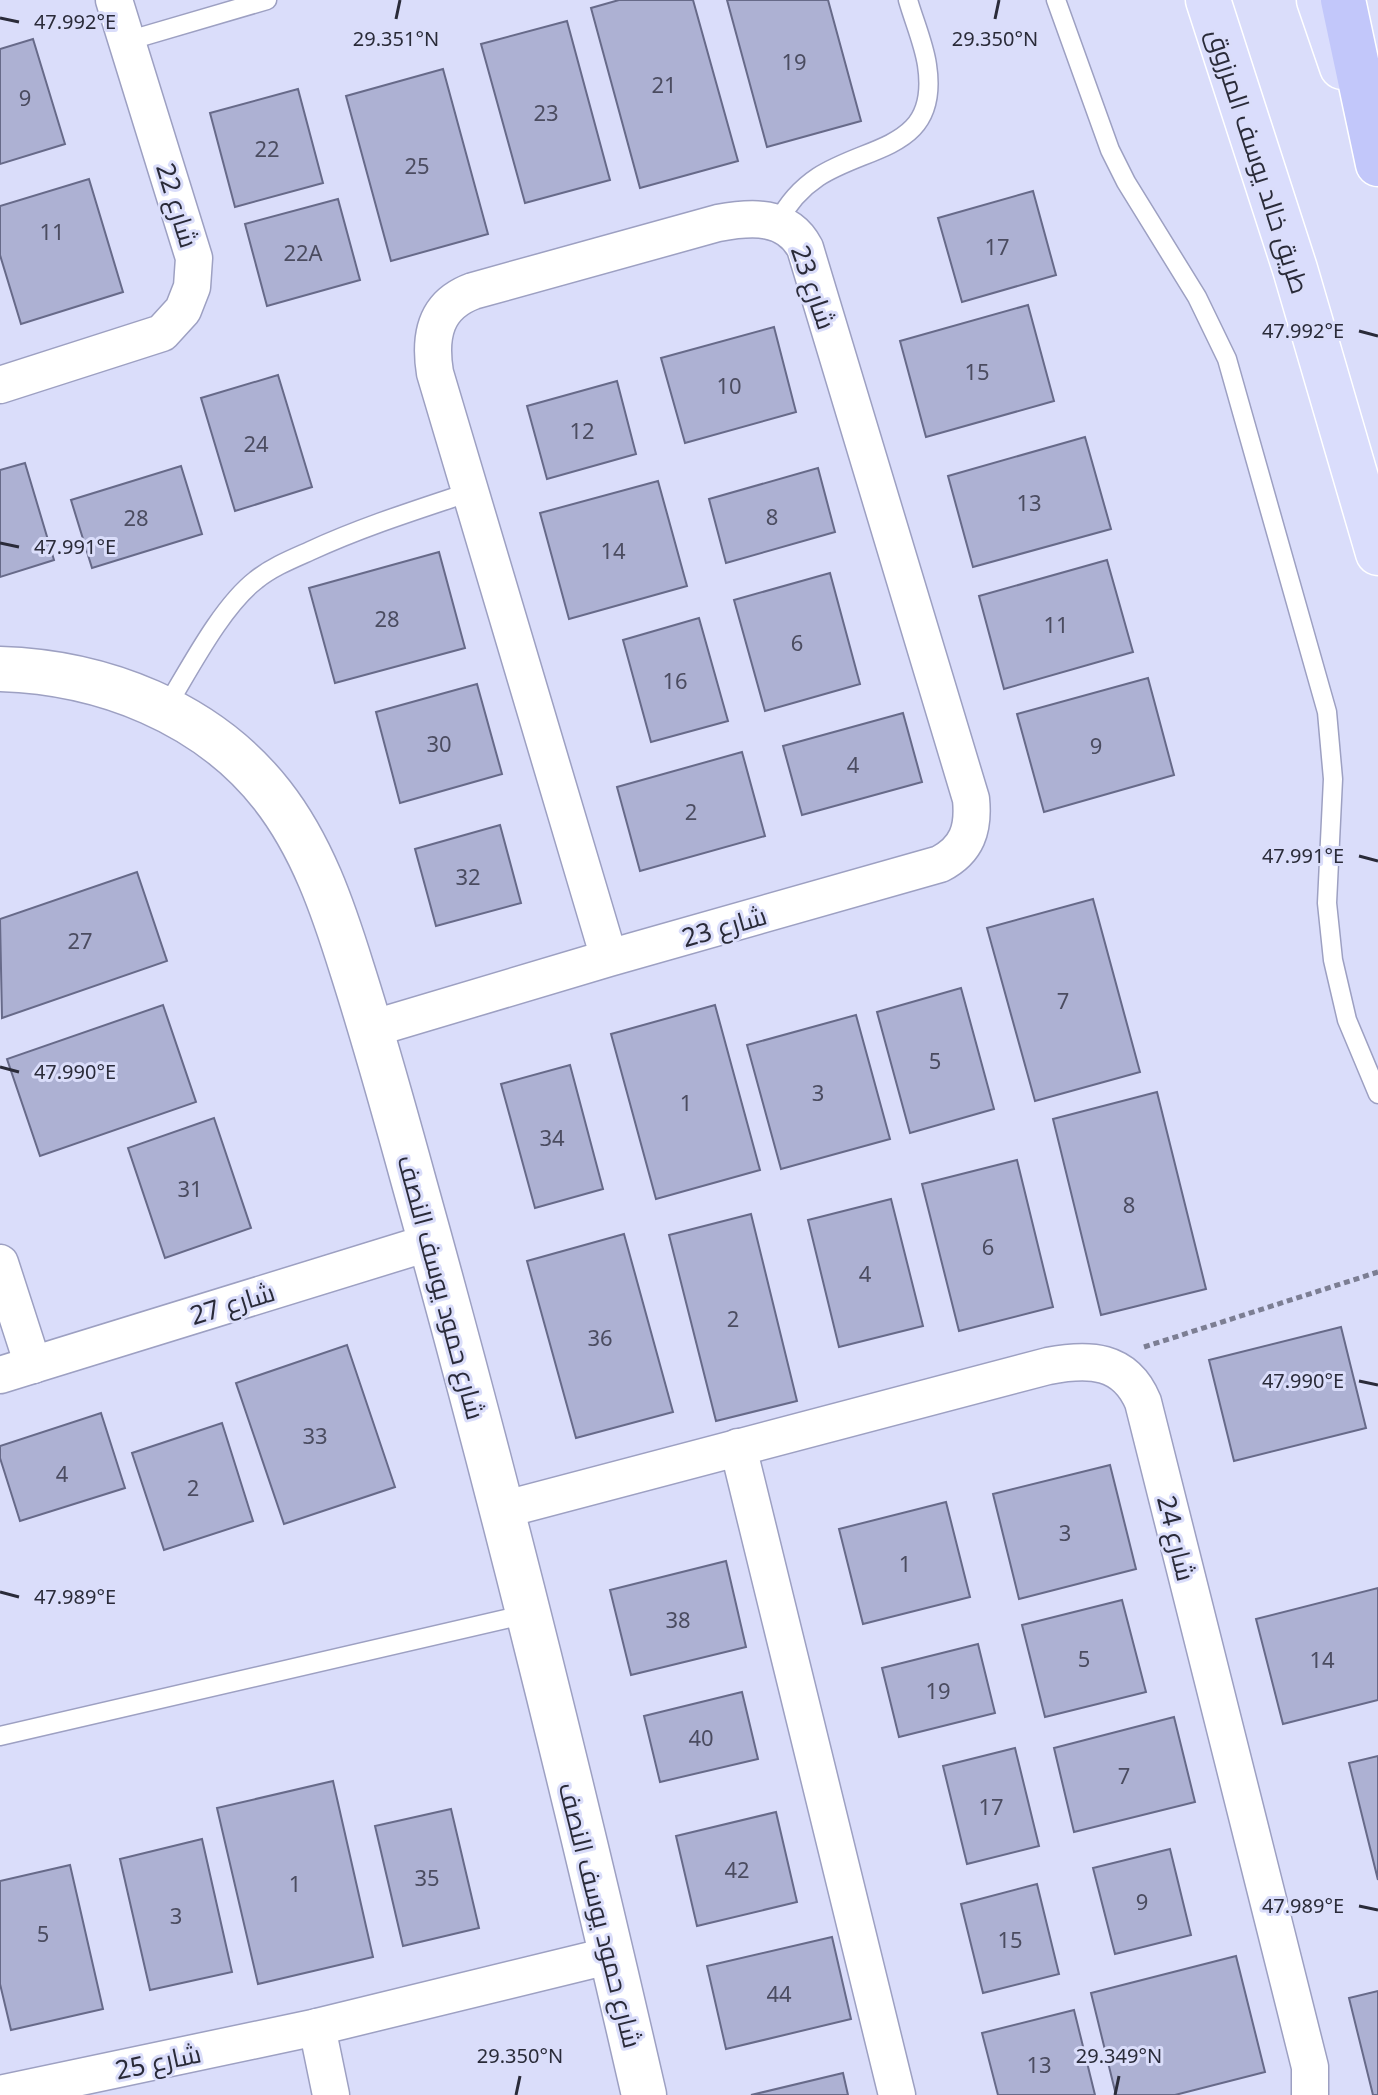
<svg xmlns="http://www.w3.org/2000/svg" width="1378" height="2095" font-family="'Noto Sans',Cairo,sans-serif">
	<rect width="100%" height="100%" fill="#daddfa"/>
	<g fill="#adb1d3" stroke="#676a89" stroke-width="2">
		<path d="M619,0h74l45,161 -98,27 -49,-180z"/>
		<path d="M727,0h101l33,121 -94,26z"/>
		<path d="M567,21l43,159 -85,23 -44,-159z"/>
		<path d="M33,39l32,105 -65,20v-115z"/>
		<path d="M443,69l45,165 -97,27 -45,-165z"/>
		<path d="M298,89l25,94 -88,24 -25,-94z"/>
		<path d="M89,179l34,113 -102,32 -21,-69v-49z"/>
		<path d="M1033,191l23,84 -94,27 -24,-84z"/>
		<path d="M338,199l22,81 -93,26 -22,-82z"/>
		<path d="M1028,305l26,96 -128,36 -26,-96z"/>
		<path d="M774,327l22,85 -111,31 -24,-85z"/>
		<path d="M278,375l34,112 -77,24 -34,-113z"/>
		<path d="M617,381l19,73 -89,25 -20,-73z"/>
		<path d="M1085,437l26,92 -138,38 -25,-91z"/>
		<path d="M25,463l29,97 -54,17v-107z"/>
		<path d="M181,466l21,68 -110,34 -21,-68z"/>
		<path d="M818,468l17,64 -109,31 -17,-64z"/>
		<path d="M658,481l29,105 -118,33 -29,-106z"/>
		<path d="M439,552l26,96 -130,35 -26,-95z"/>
		<path d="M1107,560l26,92 -129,37 -25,-93z"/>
		<path d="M830,573l30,111 -95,27 -31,-111z"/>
		<path d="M699,618l29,103 -77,21 -28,-102z"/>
		<path d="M1148,678l26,97 -130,37 -27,-98z"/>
		<path d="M477,684l25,90 -102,29 -24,-91z"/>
		<path d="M903,713l19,69 -120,33 -19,-69z"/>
		<path d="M742,752l23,84 -125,35 -23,-84z"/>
		<path d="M500,825l21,78 -85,23 -21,-77z"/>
		<path d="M137,872l30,89 -165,57 -2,-99z"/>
		<path d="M1093,899l47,173 -105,29 -48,-173z"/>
		<path d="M961,988l33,121 -84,24 -33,-121z"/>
		<path d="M163,1005l33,97 -156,54 -33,-97z"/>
		<path d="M715,1005l45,165 -104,29 -45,-165z"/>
		<path d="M856,1015l34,124 -109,30 -34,-124z"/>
		<path d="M570,1065l33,124 -68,19 -34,-124z"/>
		<path d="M1157,1092l49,197 -105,26 -48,-196z"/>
		<path d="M214,1118l37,110 -86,30 -37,-110z"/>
		<path d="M1017,1160l36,147 -94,24 -37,-147z"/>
		<path d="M891,1199l32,127 -84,21 -31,-127z"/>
		<path d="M751,1214l46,187 -81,20 -47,-186z"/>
		<path d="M624,1234l49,178 -97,26 -49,-177z"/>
		<path d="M1341,1327l25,101 -132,33 -25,-101z"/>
		<path d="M347,1345l48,142 -111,37 -48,-141z"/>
		<path d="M101,1413l24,75 -105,33 -20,-63v-12z"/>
		<path d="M222,1423l31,98 -89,29 -32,-97z"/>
		<path d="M1110,1465l26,104 -117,30 -26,-105z"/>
		<path d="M946,1502l24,95 -107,27 -24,-95z"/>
		<path d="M726,1561l20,86 -115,28 -21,-85z"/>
		<path d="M1378,1588v112l-95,24 -27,-105z"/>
		<path d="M1122,1600l24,92 -101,25 -23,-92z"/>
		<path d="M978,1644l17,69 -96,24 -17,-69z"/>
		<path d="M742,1692l16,67 -98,23 -16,-66z"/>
		<path d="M1174,1717l21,85 -121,30 -20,-84z"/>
		<path d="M1015,1748l24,98 -72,18 -24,-98z"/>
		<path d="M1378,1756v124l-29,-117z"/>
		<path d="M333,1781l40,176 -115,27 -41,-176z"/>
		<path d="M451,1809l28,119 -76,18 -28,-120z"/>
		<path d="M776,1812l21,90 -100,24 -21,-90z"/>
		<path d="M202,1839l30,133 -82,18 -30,-131z"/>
		<path d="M1170,1849l21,86 -76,19 -22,-86z"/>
		<path d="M70,1865l33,144 -92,21 -11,-46v-103z"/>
		<path d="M1037,1884l22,90 -76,19 -22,-89z"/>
		<path d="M832,1937l19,82 -125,30 -19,-83z"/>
		<path d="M1236,1956l29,116 -90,23h-59l-25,-102z"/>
		<path d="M1378,1991v104h-5l-24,-97z"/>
		<path d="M1074,2010l21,85h-97l-16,-62z"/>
		<path d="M843,2073l5,22h-97z"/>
	</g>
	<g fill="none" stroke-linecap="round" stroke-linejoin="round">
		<g stroke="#9da0c2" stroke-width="21">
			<g id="service">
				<path d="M1056,0l54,150 16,32 71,115 30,62 100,353 6,67 -6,124 6,57 14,60 31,74"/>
				<path d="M127,41l140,-41"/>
				<path d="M778,222c10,-19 22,-33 40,-45 51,-33 122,-27 109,-112 -3,-21 -13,-44 -19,-65"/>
				<path d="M165,709c24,-39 56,-102 91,-129 16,-13 36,-21 54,-29 52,-24 106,-41 160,-59"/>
				<path d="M0,1736l527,-122"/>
			</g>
		</g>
		<g stroke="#9da0c2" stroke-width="39">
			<g id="minor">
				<path d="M0,385l162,-52 21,-23 9,-23 2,-29 -80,-258"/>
				<path d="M371,1029l238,-71 331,-94c27,-14 34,-35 31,-65l-166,-551c-18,-34 -54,-31 -87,-25l-245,68c-38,14 -44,45 -38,82l174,585"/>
				<path d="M0,1263l33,102"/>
				<path d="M0,1375l431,-133"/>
				<path d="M738,1447l159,648"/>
				<path d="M502,1510l546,-144c41,-8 77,-7 95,36l167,665v28"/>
				<path d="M317,2027l14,68"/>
				<path d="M0,2094l317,-67 295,-72"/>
			</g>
		</g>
		<g stroke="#9da0c2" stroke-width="47">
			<path id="tertiary" d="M0,669c102,3 207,43 272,126 40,51 61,113 80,174 23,72 43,144 63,217 84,301 159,604 229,909"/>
		</g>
		<g stroke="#fff" stroke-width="47">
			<g id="primary">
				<path d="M1208,0l87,269 83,284"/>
				<path d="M1319,0l23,67"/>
			</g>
		</g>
		<g stroke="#fff" stroke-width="47">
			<path id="motorway" d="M1343,0l35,164"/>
		</g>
		<path stroke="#7c7e93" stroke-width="5" stroke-dasharray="6 4" stroke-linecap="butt" d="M1144,1347l234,-75"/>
		<use href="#service" stroke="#fff" stroke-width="18"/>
		<use href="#minor" stroke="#fff" stroke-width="36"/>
		<use href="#tertiary" stroke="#fff" stroke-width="44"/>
		<use href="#primary" stroke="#daddfc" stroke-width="44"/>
		<use href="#motorway" stroke="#c2c7fa" stroke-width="44"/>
	</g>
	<path fill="none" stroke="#2a2b39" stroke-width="3" d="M0,18l19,4M396,19l4,-19M995,19l4,-19M1359,331l19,5M0,543l19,4M1359,856l19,5M0,1067l19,5M1359,1381l19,4M0,1592l19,5M1359,1906l19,4M516,2095l4,-19M1115,2095l4,-19"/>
	<g text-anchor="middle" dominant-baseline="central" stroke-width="6" stroke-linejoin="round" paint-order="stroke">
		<g font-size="22" fill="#4b4c60">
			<text x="794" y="61">19</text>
			<text x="664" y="84">21</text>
			<text x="25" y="97">9</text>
			<text x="546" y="112">23</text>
			<text x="267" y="148">22</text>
			<text x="417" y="165">25</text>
			<text x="52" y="231">11</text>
			<text x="997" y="246">17</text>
			<text x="303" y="252">22A</text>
			<text x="977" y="371">15</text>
			<text x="729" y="385">10</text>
			<text x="582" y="430">12</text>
			<text x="256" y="443">24</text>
			<text x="1029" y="502">13</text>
			<text x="772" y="516">8</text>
			<text x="136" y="517">28</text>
			<text x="613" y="550">14</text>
			<text x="387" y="618">28</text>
			<text x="1056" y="624">11</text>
			<text x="797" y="642">6</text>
			<text x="675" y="680">16</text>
			<text x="439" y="743">30</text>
			<text x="1096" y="745">9</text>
			<text x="853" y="764">4</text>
			<text x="691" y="811">2</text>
			<text x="468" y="876">32</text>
			<text x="80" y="940">27</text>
			<text x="1063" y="1000">7</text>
			<text x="935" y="1060">5</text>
			<text x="818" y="1092">3</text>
			<text x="686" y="1102">1</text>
			<text x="552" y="1137">34</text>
			<text x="190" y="1188">31</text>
			<text x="1129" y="1204">8</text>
			<text x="988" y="1246">6</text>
			<text x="865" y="1273">4</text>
			<text x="733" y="1318">2</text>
			<text x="600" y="1337">36</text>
			<text x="315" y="1435">33</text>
			<text x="62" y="1473">4</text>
			<text x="193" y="1487">2</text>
			<text x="1065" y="1532">3</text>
			<text x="905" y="1563">1</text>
			<text x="678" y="1619">38</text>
			<text x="1084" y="1658">5</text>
			<text x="1322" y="1659">14</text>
			<text x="938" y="1690">19</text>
			<text x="701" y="1737">40</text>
			<text x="1124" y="1775">7</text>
			<text x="991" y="1806">17</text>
			<text x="737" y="1869">42</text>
			<text x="427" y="1877">35</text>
			<text x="295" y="1883">1</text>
			<text x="1142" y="1901">9</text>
			<text x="176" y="1915">3</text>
			<text x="43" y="1933">5</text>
			<text x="1010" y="1939">15</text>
			<text x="779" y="1993">44</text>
			<text x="1039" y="2064">13</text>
		</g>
		<g font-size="26" fill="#2a2b39" stroke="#daddfa">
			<text transform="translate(1259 161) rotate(72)">طريق خالد يوسف المرزوق</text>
			<text transform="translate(178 205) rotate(73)">شارع 22</text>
			<text transform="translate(814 287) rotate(71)">شارع 23</text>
			<text transform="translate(724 926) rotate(-16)">شارع 23</text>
			<text transform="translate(442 1287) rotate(75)">شارع حمود يوسف النصف</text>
			<text transform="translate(232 1303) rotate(-17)">شارع 27</text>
			<text transform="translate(1177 1538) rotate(76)">شارع 24</text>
			<text transform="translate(601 1915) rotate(76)">شارع حمود يوسف النصف</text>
			<text transform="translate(158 2061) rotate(-12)">شارع 25</text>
		</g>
	</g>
	<g font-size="20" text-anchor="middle" fill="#2a2b39" stroke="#daddfa" stroke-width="6" stroke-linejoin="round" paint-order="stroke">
		<text x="75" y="29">47.992°E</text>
		<text x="396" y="46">29.351°N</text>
		<text x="995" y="46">29.350°N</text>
		<text x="1303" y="338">47.992°E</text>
		<text x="75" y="554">47.991°E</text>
		<text x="1303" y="863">47.991°E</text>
		<text x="75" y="1079">47.990°E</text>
		<text x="1303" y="1388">47.990°E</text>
		<text x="75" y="1604">47.989°E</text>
		<text x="1303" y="1913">47.989°E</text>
		<text x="520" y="2063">29.350°N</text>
		<text x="1119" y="2063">29.349°N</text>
	</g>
</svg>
